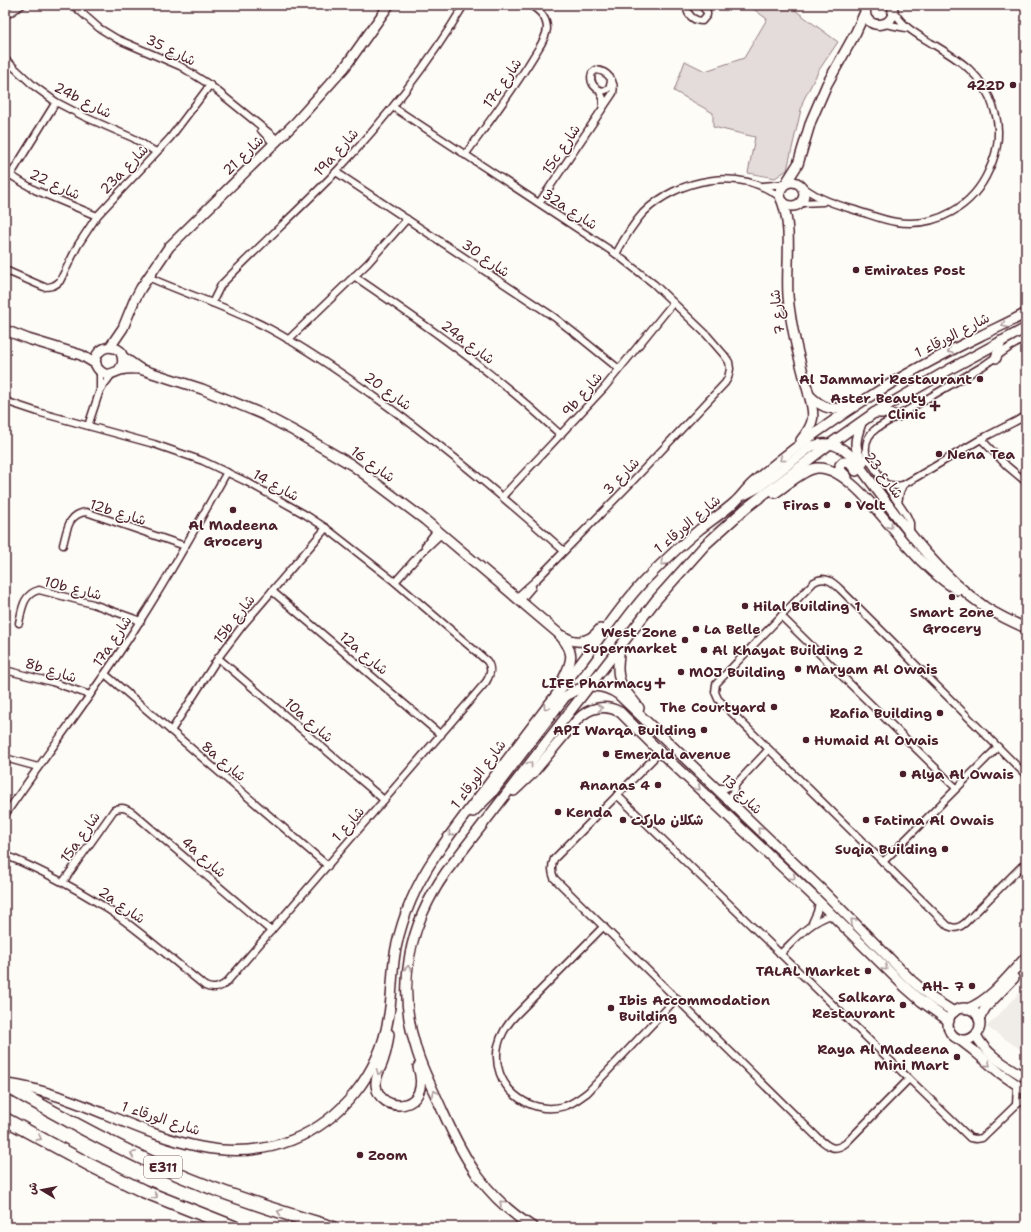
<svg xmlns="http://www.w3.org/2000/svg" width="1031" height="1232" font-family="'Shantell Sans','Playpen Sans Arabic',sans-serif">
	<rect width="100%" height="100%" fill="#fdfcf7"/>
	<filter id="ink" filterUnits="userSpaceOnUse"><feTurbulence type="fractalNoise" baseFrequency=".025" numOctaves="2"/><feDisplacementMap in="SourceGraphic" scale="8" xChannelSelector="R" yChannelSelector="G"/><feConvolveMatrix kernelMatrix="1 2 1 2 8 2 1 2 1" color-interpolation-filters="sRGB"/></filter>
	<g filter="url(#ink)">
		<path fill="#f0ece8" d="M1026,986v67l-39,-26z"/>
		<path fill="#e3dcda" stroke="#967e82" d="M748,5h40l50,37 -19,28 -16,31 -16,69 -12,8 -27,-5 7,-36 -42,-10v-14l-39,-22 11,-30 20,10 39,-13 23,-39z"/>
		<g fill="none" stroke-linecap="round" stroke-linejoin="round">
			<g stroke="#4a1f2b" stroke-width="9">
				<g id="street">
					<path d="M73,5l26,23 18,11 63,27 30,19 68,55"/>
					<path d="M689,5l-2,4c1,7 8,12 15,12l5,-6v-3l-6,-7"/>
					<path d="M5,16l17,-11"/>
					<path d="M885,24l21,4"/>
					<path d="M5,59l29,27 22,16 29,15 48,21 23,14"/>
					<path d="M599,90l4,8v10"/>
					<path d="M393,107l223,147 38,30 52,50 19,22 4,6 1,7 -2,9 -3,5 -97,103 -91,93 -21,19"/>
					<path d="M261,130l13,14"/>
					<path d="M465,155c24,-33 49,-66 70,-101 5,-8 11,-16 12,-25 0,-11 -8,-19 -17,-24"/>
					<path d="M5,172l30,18 62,26"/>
					<path d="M336,172l218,145 23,18 42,34"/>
					<path d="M10,176l46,-74"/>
					<path d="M763,186l22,-2"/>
					<path d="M803,187c17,13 35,18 55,24 13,4 25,9 38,11 40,6 77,-15 93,-52 9,-19 12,-41 5,-61 -11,-35 -34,-49 -63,-66 -16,-10 -28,-16 -38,-33"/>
					<path d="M539,203l74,-110c3,-11 -5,-22 -17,-23l-4,3c-3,9 2,15 10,18 7,-1 9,-5 9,-12"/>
					<path d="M801,203l22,-1"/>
					<path d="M616,254c8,-15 16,-29 27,-41 35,-35 98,-47 138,-15"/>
					<path d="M5,270l39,17c7,0 11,-1 16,-6l18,-36 19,-29 73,-78 40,-53"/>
					<path d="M354,276c52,36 104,71 152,111 19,15 37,32 55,48"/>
					<path d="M148,277c40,18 83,31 122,52 39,21 76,47 112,73 63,46 123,96 182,149"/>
					<path d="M212,303l9,-18c37,-38 77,-74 114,-112 48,-51 93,-108 129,-168"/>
					<path d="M288,340l80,-77 39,-44"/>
					<path d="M101,389l11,-15"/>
					<path d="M5,401l36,12 113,31 49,17 44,21 59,33 20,13 69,54 92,79c5,7 4,13 -1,21l-260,301c-7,5 -13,7 -21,3 -30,-24 -59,-50 -90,-72 -35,-24 -72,-43 -110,-59"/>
					<path d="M88,426l12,-36v-19"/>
					<path d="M981,439l26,27 19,16"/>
					<path d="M885,484l11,2 7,-1 78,-46 45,-23"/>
					<path d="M503,496l101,-108 69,-85"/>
					<path d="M898,503l2,-11 3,-7"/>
					<path d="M910,533v-10l-3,-7 -40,-59c-3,-11 0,-22 10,-29l106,-62 27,-19 16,-9"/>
					<path d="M63,545c4,-15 5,-31 23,-33l99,34"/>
					<path d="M425,546l12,-16"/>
					<path d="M395,582l25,-28 21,-20"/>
					<path d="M272,591l169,144"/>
					<path d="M520,601l12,-14"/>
					<path d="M781,616l175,172"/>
					<path d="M19,623c3,-14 4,-29 20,-33l54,14 48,17"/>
					<path d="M218,658l166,142"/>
					<path d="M5,670l47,12 38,13"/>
					<path d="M105,674l223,192"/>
					<path d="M171,731l47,-73 25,-33 83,-97"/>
					<path d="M660,752l-106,107c-3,7 -3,12 0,19l263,259c10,8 16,16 29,6l63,-64"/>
					<path d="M5,758l33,9"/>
					<path d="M1026,775l-185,-185c-8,-8 -16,-15 -27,-8l-98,102 -1,8 3,7 230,227c7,3 11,2 17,-3l61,-61"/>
					<path d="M715,788h11l10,-4 32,-34"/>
					<path d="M617,795l353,343 6,1 6,-1 34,-33 10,-6"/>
					<path d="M733,805l-1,-11 4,-10"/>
					<path d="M5,815c44,-65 93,-127 135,-194 31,-48 59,-99 87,-149"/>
					<path d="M883,862l115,-115"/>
					<path d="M63,882l51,-72c7,-4 12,-2 19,3l138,118"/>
					<path d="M812,923l5,-11 2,-10"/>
					<path d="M604,926l-88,89c-9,9 -15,19 -18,31 -8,39 30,71 67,60 9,-3 16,-9 23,-14l89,-94"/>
					<path d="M780,954c16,-15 30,-33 52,-39"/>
					<path d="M1016,1105l1,-20"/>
				</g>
			</g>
			<g stroke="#4a1f2b" stroke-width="12">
				<g id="secondary">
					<path d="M867,5c-10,26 33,26 25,0"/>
					<circle cx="792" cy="194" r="12"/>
					<path d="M786,183l12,-19 13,-43 16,-37 29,-52 9,-20"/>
					<path d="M782,201c11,30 4,63 6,95 3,33 12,66 21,99 6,20 6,28 -8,45"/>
					<path d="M5,330l23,9 53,16 15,9"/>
					<path d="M110,347l13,-19 11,-27 7,-13 28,-41 127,-125 49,-55 44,-62"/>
					<path d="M123,357l17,12 62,20 60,25 32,17 58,34 73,55 133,113c16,18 16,25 5,46"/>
					<path d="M996,358l5,-17"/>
					<path d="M119,370c5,-6 5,-12 1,-19 -16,-12 -33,8 -20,20 8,7 13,1 21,-1 6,-2 13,-1 19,-1"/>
					<path d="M809,395c16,16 24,16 44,9"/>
					<path d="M874,413h11l13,3"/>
					<path d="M861,423c-6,17 -8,24 2,40"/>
					<path d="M847,477l-7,-7v-5l3,-3h6l7,9"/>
					<path d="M775,493c11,-7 29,-24 42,-25 31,-3 72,59 92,80 14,16 31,31 48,42"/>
					<path d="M744,495l15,-8 53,-41c17,-6 30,0 42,13 40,52 76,110 131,148 13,8 27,15 41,21"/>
					<path d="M563,636c14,9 27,6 37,-7"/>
					<path d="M620,647c-2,15 -5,30 5,43 4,6 10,12 14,18"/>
					<path d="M514,791l19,-18 44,-53c12,-13 28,-16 43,-8l40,40 152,143 93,92 16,14 28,20"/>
					<path d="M473,812l18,-18 74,-97c16,-13 37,-15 54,-2l200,192 92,93 21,18 22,14"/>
					<circle cx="964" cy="1024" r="16"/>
					<path d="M967,1009c24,-9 42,-34 59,-52"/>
					<path d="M979,1019l7,-12 28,-29"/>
					<path d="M389,1034c-1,8 -2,16 -5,24 -2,9 -9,17 -8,27 3,30 57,28 42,-18"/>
					<path d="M976,1035c10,20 32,32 50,43"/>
					<path d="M960,1040l13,10 27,23 26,18"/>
					<path d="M6,1084c96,11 186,96 286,56 50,-20 87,-67 96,-120 5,-23 3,-48 8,-72 7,-33 21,-65 40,-93 16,-24 34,-47 52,-70 30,-40 61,-81 92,-121 23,-29 41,-60 67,-86 17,-17 35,-34 53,-49 12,-9 24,-17 35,-27 7,-6 12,-15 20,-21 32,-29 74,-58 111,-82 37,-24 75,-44 114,-63 16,-8 31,-14 46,-23"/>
					<path d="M533,1227c-47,-29 -68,-66 -90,-115 -9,-21 -21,-42 -27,-64 -20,-63 -7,-123 30,-176l210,-272 49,-55 41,-37 84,-64 44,-31 78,-45 74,-40"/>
				</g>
			</g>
			<g stroke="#4a1f2b" stroke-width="15">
				<g id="highway">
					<path d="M5,1085c54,31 108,61 165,86 52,23 106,40 161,56"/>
					<path d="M5,1119l85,46 53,26 91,36"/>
				</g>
			</g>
			<use href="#street" stroke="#fdfcf7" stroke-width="6"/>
			<use href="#secondary" stroke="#fdfcf7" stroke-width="9"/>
			<use href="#highway" stroke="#fdfcf7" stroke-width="12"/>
		</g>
		<defs><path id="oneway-chevron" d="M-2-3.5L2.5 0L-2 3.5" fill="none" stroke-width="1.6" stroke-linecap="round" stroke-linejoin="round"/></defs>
		<g stroke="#ac999b">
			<use href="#oneway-chevron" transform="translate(1004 325) rotate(155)"/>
			<use href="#oneway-chevron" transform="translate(950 351) rotate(153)"/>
			<use href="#oneway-chevron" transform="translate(782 459) rotate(141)"/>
			<use href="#oneway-chevron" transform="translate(890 526) rotate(50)"/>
			<use href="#oneway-chevron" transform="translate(663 563) rotate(136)"/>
			<use href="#oneway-chevron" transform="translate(546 707) rotate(127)"/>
			<use href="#oneway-chevron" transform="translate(600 708) rotate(-5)"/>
			<use href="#oneway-chevron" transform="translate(530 764) rotate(-52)"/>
			<use href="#oneway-chevron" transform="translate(698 788) rotate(43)"/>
			<use href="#oneway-chevron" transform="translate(760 830) rotate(-136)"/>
			<use href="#oneway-chevron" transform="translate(451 834) rotate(126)"/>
			<use href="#oneway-chevron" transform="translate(793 877) rotate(43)"/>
			<use href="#oneway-chevron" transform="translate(853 921) rotate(-134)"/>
			<use href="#oneway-chevron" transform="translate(408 968) rotate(-84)"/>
			<use href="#oneway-chevron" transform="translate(885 968) rotate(45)"/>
			<use href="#oneway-chevron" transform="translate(988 1064) rotate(41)"/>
			<use href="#oneway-chevron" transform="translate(379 1072) rotate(112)"/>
			<use href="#oneway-chevron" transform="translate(435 1093) rotate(-115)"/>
			<use href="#oneway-chevron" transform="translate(39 1138) rotate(29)"/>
			<use href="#oneway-chevron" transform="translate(133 1154) rotate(-155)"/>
			<use href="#oneway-chevron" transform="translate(155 1196) rotate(22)"/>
			<use href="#oneway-chevron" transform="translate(502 1203) rotate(-137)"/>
			<use href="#oneway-chevron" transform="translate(280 1212) rotate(-162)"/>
		</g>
	</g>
	<g fill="#4a1f2b" stroke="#fdfcf7" stroke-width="1.5">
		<circle cx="1013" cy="85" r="4"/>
		<circle cx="856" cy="270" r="4"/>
		<circle cx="980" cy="379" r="4"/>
		<path d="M933 400h4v4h4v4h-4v4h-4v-4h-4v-4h4z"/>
		<circle cx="939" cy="454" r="4"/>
		<circle cx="827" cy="505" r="4"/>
		<circle cx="848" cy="505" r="4"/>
		<circle cx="233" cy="510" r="4"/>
		<circle cx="952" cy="597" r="4"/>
		<circle cx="745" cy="606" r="4"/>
		<circle cx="696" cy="629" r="4"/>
		<circle cx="685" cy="640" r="4"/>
		<circle cx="704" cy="650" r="4"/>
		<circle cx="798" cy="669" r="4"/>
		<circle cx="681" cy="672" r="4"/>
		<path d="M658 677h4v4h4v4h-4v4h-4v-4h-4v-4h4z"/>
		<circle cx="774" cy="707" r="4"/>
		<circle cx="940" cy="713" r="4"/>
		<circle cx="704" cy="730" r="4"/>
		<circle cx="806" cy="740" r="4"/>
		<circle cx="606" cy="754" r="4"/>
		<circle cx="903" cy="774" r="4"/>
		<circle cx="658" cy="785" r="4"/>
		<circle cx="558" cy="812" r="4"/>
		<circle cx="623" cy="820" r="4"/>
		<circle cx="866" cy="820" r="4"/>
		<circle cx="945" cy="849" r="4"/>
		<circle cx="868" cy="971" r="4"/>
		<circle cx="972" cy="986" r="4"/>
		<circle cx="903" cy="1005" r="4"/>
		<circle cx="611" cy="1008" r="4"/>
		<circle cx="957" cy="1057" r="4"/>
		<circle cx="360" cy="1155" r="4"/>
	</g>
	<g text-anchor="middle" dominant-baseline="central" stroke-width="3" stroke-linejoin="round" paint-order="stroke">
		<rect fill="#fdfcf7" stroke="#806168" stroke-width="1" x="144" y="1156" width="38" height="22" rx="3"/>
		<g font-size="13" font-weight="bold" fill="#4a1f2b">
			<text x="163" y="1167">E311</text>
		</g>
		<g font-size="14" fill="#4a1f2b" stroke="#fdfcf7">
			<text transform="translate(171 50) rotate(26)">شارع 35</text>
			<text transform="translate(502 83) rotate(-55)">17c شارع</text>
			<text transform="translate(83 100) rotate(27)">24b شارع</text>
			<text transform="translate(561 149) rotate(-56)">15c شارع</text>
			<text transform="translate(336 152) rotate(-48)">19a شارع</text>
			<text transform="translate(243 155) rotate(-44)">شارع 21</text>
			<text transform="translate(124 169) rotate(-46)">23a شارع</text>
			<text transform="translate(55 184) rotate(25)">شارع 22</text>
			<text transform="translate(570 209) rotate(33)">32a شارع</text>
			<text transform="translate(486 258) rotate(35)">شارع 30</text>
			<text transform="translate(777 312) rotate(-97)">شارع 7</text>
			<text transform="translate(952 335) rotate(-27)">شارع الورقاء 1</text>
			<text transform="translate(468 342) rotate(37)">24a شارع</text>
			<text transform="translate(388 391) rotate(36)">شارع 20</text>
			<text transform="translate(582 394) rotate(-49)">9b شارع</text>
			<text transform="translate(373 464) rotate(36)">شارع 16</text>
			<text transform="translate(884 475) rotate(53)">شارع 23</text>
			<text transform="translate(621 476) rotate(-46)">شارع 3</text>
			<text transform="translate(276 485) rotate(29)">شارع 14</text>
			<text transform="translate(118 512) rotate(17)">12b شارع</text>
			<text transform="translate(687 524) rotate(-40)">شارع الورقاء 1</text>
			<text transform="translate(73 588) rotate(14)">10b شارع</text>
			<text transform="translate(234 619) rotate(-52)">15b شارع</text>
			<text transform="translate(112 641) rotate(-56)">17a شارع</text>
			<text transform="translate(364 653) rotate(40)">12a شارع</text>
			<text transform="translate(51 670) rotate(17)">8b شارع</text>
			<text transform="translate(309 720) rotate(41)">10a شارع</text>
			<text transform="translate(224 761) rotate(40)">8a شارع</text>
			<text transform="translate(478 774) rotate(-53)">شارع الورقاء 1</text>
			<text transform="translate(742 794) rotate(44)">شارع 13</text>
			<text transform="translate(348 824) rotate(-49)">شارع 1</text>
			<text transform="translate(80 837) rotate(-55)">15a شارع</text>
			<text transform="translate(204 857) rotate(41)">4a شارع</text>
			<text transform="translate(122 905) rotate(35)">2a شارع</text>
			<text transform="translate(161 1118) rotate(18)">شارع الورقاء 1</text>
		</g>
		<g font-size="14" font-weight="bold" fill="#4a1f2b" stroke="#fdfcf7" text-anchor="start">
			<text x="1005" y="85" text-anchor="end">422D</text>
			<text x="864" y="270">Emirates Post</text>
			<text x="972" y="379" text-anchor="end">Al Jammari Restaurant</text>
			<text x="926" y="398" text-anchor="end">Aster Beauty<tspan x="926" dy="16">Clinic</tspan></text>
			<text x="947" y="454">Nena Tea</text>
			<text x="819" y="505" text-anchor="end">Firas</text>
			<text x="856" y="505">Volt</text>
			<text x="233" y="525" text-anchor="middle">Al Madeena<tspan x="233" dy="16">Grocery</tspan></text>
			<text x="753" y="606">Hilal Building 1</text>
			<text x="952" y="612" text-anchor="middle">Smart Zone<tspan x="952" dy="16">Grocery</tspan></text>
			<text x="704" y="629">La Belle</text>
			<text x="677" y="632" text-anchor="end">West Zone<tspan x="677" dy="16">Supermarket</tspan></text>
			<text x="712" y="650">Al Khayat Building 2</text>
			<text x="806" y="669">Maryam Al Owais</text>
			<text x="689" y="672">MOJ Building</text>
			<text x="652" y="683" text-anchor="end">LIFE Pharmacy</text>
			<text x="766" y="707" text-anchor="end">The Courtyard</text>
			<text x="932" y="713" text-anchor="end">Rafia Building</text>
			<text x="696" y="730" text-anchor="end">API Warqa Building</text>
			<text x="814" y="740">Humaid Al Owais</text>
			<text x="614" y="754">Emerald avenue</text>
			<text x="911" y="774">Alya Al Owais</text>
			<text x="650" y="785" text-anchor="end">Ananas 4</text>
			<text x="566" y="812">Kenda</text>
			<text x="631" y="820">شكلان ماركت</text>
			<text x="874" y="820">Fatima Al Owais</text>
			<text x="937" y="849" text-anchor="end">Suqia Building</text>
			<text x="860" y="971" text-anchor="end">TALAL Market</text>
			<text x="964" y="986" text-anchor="end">AH- 7</text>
			<text x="895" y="997" text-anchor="end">Salkara<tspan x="895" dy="16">Restaurant</tspan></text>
			<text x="619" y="1000">Ibis Accommodation<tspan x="619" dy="16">Building</tspan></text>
			<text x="949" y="1049" text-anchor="end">Raya Al Madeena<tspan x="949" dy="16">Mini Mart</tspan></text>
			<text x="368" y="1155">Zoom</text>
		</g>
	</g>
	<rect width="1031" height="1232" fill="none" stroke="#fdfcf7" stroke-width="20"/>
	<rect x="10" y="10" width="1011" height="1212" fill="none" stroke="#4a1f2b" stroke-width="1.5" filter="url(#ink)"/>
	<g transform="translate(42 1190) rotate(280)" stroke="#fdfcf7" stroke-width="3" paint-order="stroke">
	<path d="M0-3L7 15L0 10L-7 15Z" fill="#4a1f2b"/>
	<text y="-6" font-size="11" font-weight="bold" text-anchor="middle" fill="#4a1f2b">ش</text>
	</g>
</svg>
